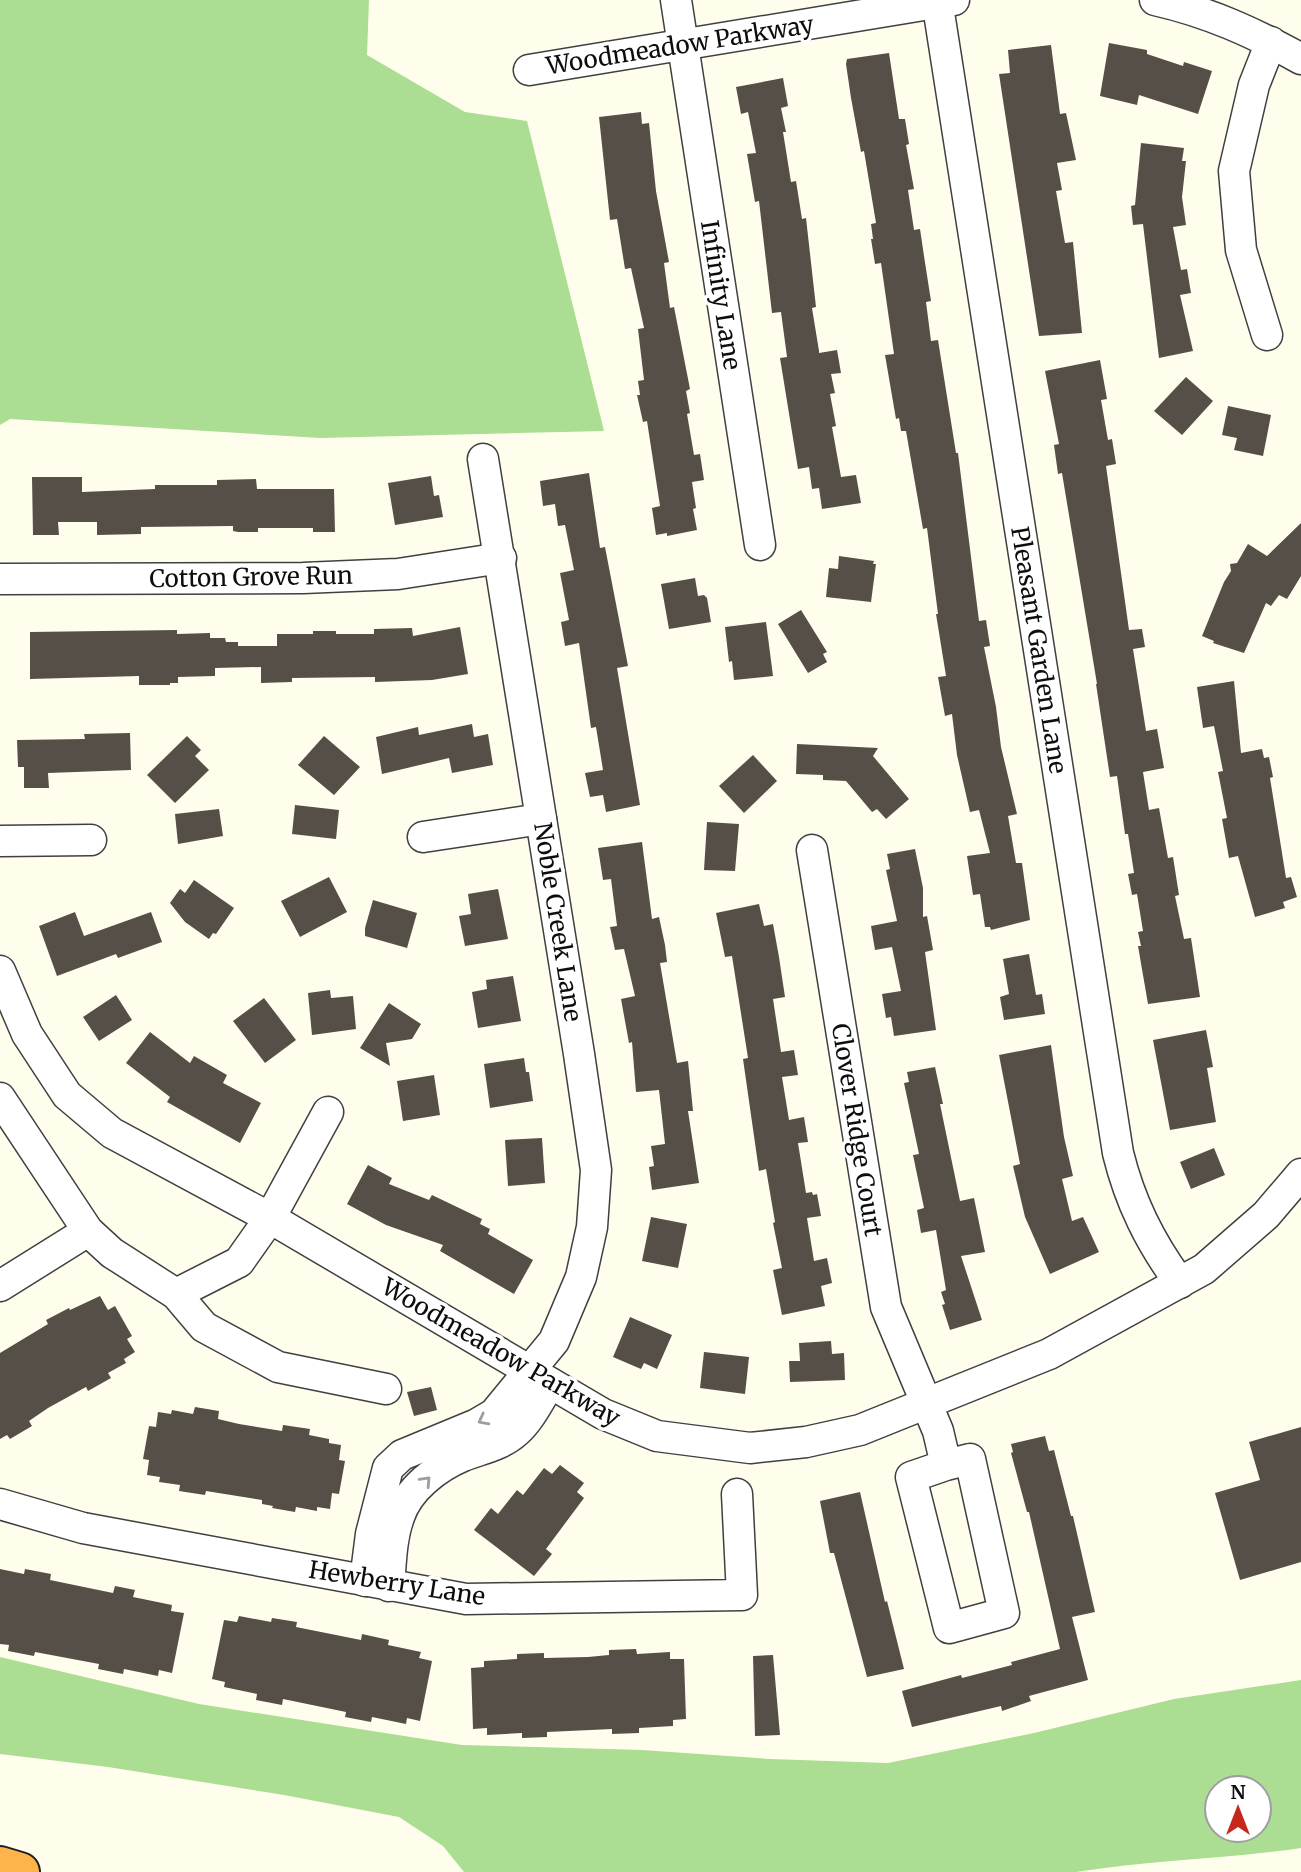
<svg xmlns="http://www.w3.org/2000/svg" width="1301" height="1872" font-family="Merriweather,serif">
	<rect width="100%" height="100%" fill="#fffeed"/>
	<g fill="#abde92" fill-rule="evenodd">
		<path d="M0,0h369l-2,55 98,57 62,9 77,310 -284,7 -310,-19 -10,6z"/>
		<path d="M0,1657l199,47 263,41 180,5 128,9 118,4 146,-30 140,-34 127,-19v168c-75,11 -150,12 -225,24h-612l-21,-26 -44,-29 -115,-22 -176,-28 -108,-13zM1217,1788h42v42h-42z"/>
	</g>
	<g fill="#564f48">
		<path d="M1109,43l38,7v4l36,12 1,-4 28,9 -14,43 -59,-19 -2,10 -37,-9z"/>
		<path d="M1051,45l9,69 6,-1 10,47 -19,3 5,27 -6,1 9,52 8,-1 9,91 -43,3 -40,-262 11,-1 -2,-23z"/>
		<path d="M889,53l10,66h6l4,25 -3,1 8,44 -6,1 6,40 6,-1 4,27 7,45 -5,1 5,39 7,-1 18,113h2l21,168 7,-1 4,26 -6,1 12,60 5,40 16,67 -9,2 8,47h6l8,57 -39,10 -1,-3h-5l-5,-33 -7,1 -6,-39 23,-3 -11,-43 -9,2 -13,-57 -5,-41 -7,2 -7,-39 8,-1 -10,-62h2l-11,-86 -4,1 -17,-98h-5l-2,-13 -3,1 -11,-64 9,-1 -13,-91 -6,1 -4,-25h2l-2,-15 5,-1 -12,-72 -3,1 -10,-54 -5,-34 1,-5z"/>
		<path d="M783,78l5,28 -7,2 5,24h-3l8,50 5,-1 6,38 4,-1 10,89 -4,1 7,43v2l18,-3 4,23 -10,1 4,19 -5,1 6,32 -4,1 9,50 15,-2 5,28 -39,6 -3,-21 -7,1 -3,-22 -11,2 -18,-111 7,-1 -6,-45 -9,1 -13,-112 -4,1 -8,-48 9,-1 -8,-41 -7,2 -5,-27z"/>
		<path d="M641,112l1,12 7,-1 7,68 13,71 -5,1 6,45 4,-1 16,82 -4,2 4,22 -3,1 7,41 6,-1 4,26 -12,2 4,26 -3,1 4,21 -30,6v-3l-11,2 -4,-27 8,-2 -13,-85 -4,1 -6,-27h3l-2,-14 6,-1 -6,-51 6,-1 -13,-60 -6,1 -8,-50 -7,1 -11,-103z"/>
		<path d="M1141,143l43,5 -2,13h4l-4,36 4,28 -13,2 8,43 6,-1 4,24 -11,2 13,56 -34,7 -16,-134 -10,1 -2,-19 4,-1z"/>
		<path d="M1100,360l7,39 -6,1 7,40 4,-1 4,25 -10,2 23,164 13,-1 3,18 -12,2 13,82 11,-2 7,39 -21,4 6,38 10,-2 9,50 5,-1 6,38 -4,1 9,43 7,-1 9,59 -52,7 -10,-58h3l-3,-14 5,-1 -6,-37 -5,1 -4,-21 6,-1 -6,-39h-3l-8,-58 -7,1 -14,-93h1l-35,-211 -4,1 -4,-29 5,-1 -14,-73z"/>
		<path d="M1186,377l27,24 -31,34 -28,-24z"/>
		<path d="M1228,406l43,9 -8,41 -29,-6 3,-12 -15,-3z"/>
		<path d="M589,473l11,75 5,-1 23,119 -11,2 23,137 -34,7 -3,-17 -13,2 -5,-24 18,-3 -7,-43 -5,1 -12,-85 -14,3 -4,-24 8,-2 -9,-47 14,-3 -9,-45 -7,1 -3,-22 -12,2 -3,-25z"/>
		<path d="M431,476l3,20 5,-1 4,22 -48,8 -7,-42z"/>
		<path d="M32,477h50v15l73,-3v-4h62v-5l39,-1 1,10h77l1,43h-22v-4h-55v4h-20l-5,-1v-5l-92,1v7l-44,1v-13h-39l1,13h-26z"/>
		<path d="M1301,523v53l-14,23 -8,-4 -8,11 -5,-3 -22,50 -31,-10 1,-2 -12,-5 22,-54 7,-11 -1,-7 7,-1 11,-19 19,12z"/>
		<path d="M839,556l35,5 -1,3h3l-5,38 -45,-5 3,-29 9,1z"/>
		<path d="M695,578l3,18 6,-1 3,3 4,24 -42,7 -8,-45z"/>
		<path d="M801,610l26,42 -4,2 4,8 -19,11 -30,-49z"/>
		<path d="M766,622l7,54 -39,4 -2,-19 -3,1 -4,-35z"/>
		<path d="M460,627l8,47 -36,6 -57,2v-5l-83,1v4l-31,1v-16l-46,1v8l-37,1v6h-8v2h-31v-9l-109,3v-47l147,-2v4l33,-1v5h15l1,4h12v4h39v-12h36v-3h23v3h38v-5l38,-1 1,8z"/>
		<path d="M1234,681l7,72 21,-4 2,9 5,-1 4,20 -3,1 16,100 5,-1 6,20 -14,5 2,6 -30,9 -17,-61 -9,2 -7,-39 5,-1 -9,-46 5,-1 -9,-45 -11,2 -6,-41z"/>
		<path d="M472,724l2,13 14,-3 5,31 -41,8 -3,-15 -67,16 -6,-37 42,-10 1,8z"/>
		<path d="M130,733l1,37 -83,3 1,15h-25v-21h-6l-1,-27 68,-1 -1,-5z"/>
		<path d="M187,736l14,14 -6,6 14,14 -34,33 -28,-28z"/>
		<path d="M324,736l36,31 -26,28 -36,-30z"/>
		<path d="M797,744l81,4 -5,8 36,43 -23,20 -9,-10 -5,3 -26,-31 -23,-1v-5l-27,-1z"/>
		<path d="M753,755l24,26 -33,32 -25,-27z"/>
		<path d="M295,805l44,5 -3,29 -44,-5z"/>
		<path d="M219,809l4,27 -45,8 -3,-30z"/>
		<path d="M707,822l32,2 -4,47 -31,-1z"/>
		<path d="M642,842l10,77 7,-2 6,28 2,17 -7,1 17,100 11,-2 5,50h-5l11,72 -47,7 -3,-23 5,-1 -3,-20 14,-2 -6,-54 -23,2 -4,-50 -3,1 -8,-44 14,-3 -11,-47 -9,1 -5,-23 7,-1 -6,-47 -8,1 -5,-32z"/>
		<path d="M915,849l8,39v29l4,-1 6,34 -8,2 11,78 -42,6 -3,-19 -5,1 -4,-24 19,-3 -9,-44 -17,3 -4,-24 26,-5 -11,-51 4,-1 -3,-15z"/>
		<path d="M329,877l18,35 -47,25 -19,-36z"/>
		<path d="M194,880l40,28 -18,26 -3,-1 -4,6 -24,-17 -15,-19 10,-14 5,4z"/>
		<path d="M498,889l10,50 -43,7 -6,-30 12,-2 -3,-20z"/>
		<path d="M373,900l44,13 -10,35 -42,-12v-8z"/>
		<path d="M759,904l5,22 9,-2 6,33 6,40 -12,2 8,53 13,-2 4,25 -16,2 7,43 15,-3 4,25 -10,1 8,50 6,-1 1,3 4,-1 4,22 -14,2 7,43 13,-3 5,25 -11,3 4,20 -43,9 -9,-45 9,-2 -9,-45 2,-1 -9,-53 -7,2 -16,-112 5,-1 -16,-102 -7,1 -9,-44z"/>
		<path d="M75,912l9,24 67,-24 11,30 -44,16 -2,-4 -59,22 -18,-50z"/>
		<path d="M1029,954l7,41 6,-1 3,20 -41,6 -4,-23 9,-3 -6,-35z"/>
		<path d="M513,976l8,45 -43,7 -6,-36 15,-3 -1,-9z"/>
		<path d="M330,990l1,8 22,-2 3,33 -44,6 -4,-42z"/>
		<path d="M116,995l16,25 -33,21 -16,-24z"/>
		<path d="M264,998l32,42 -31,23 -32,-42z"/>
		<path d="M389,1003l32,21 -9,15 -26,4 4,23 -30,-18z"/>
		<path d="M1206,1030l7,37 -6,1 9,54 -46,8 -17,-90z"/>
		<path d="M150,1032l40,31 4,-7 33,19 -4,8 38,20 -21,40 -73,-41 3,-5 -44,-34z"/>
		<path d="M1051,1045l13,92 9,39 -11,3 10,42 11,-4 16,35 -49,22 -25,-57 -12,-51 7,-2 -21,-109z"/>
		<path d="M524,1058l2,14h3l4,29 -43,7 -6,-44z"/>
		<path d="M935,1067l8,37h-3l20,97 14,-3 11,54 -24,4 21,64 -32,10 -8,-25 3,-1 -4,-12 5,-2 -10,-60 -15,3 -4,-23 7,-2 -11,-53 6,-1 -15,-71 5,-1 -2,-10z"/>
		<path d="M434,1075l6,40 -37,6 -6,-40z"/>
		<path d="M542,1138l3,45 -37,3 -3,-46z"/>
		<path d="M1214,1148l11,27 -34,14 -11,-27z"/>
		<path d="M368,1165l24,13 -3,6 40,16 3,-5 50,24 -2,5 10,5 -2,5 45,26 -19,34 -74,-43 3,-6 -57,-20 -39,-21z"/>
		<path d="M651,1217l36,7 -9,44 -36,-7z"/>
		<path d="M100,1296l8,14 7,-4 17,30 -5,3 8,13 -11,7 2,4 -18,10 3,5 -23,13 -2,-4 -38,21 -19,13 3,5 -22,13 -3,-4 -7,4v-86l48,-29 -2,-4 23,-12 1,2z"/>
		<path d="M630,1317l42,18 -15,34 -13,-6 -3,6 -28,-12z"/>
		<path d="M831,1341l1,13 12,-1 1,27 -55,2 -1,-21h11l-1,-18z"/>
		<path d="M704,1352l45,5 -4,37 -45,-6z"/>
		<path d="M431,1387l6,23 -23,6 -7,-24z"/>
		<path d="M195,1407l24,4 -1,8 21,5 43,7 1,-6 27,4 -1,6 20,4v4l12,2 -2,15 6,1 -6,33 -7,-1 -2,16 -13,-2v4l-21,-4 -1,5 -23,-4 1,-2 -11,-2v-4l-56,-9 -1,4 -26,-4 1,-6 -21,-3 1,-5 -13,-2 2,-15 -6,-1 6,-33 7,1 2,-15 13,2 1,-4 21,4z"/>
		<path d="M1301,1427v135l-61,18 -25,-87 45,-13 -11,-38z"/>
		<path d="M1045,1436l4,15 5,-1 17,66h2l22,96 -23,5 16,63 -59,16 2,5 -29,10 -1,-5 -89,21 -10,-36 59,-16 1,3 50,-13 -1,-3 49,-13 -31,-137h-2l-16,-59 2,-1 -2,-8z"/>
		<path d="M560,1465l24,18 -7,9 7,6 -38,51 6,5 -18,22 -60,-46 17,-22 7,6 19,-24 6,5 21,-27 8,6z"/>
		<path d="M860,1492l25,110 2,-1 17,68 -37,8 -33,-124h-4l-10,-52z"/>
		<path d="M0,1569l24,5 1,-5 26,5 -1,6 63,13 2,-7 20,4 -2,7 39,8 -1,6 13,2 -12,60 -13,-3 -1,6 -34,-7 -1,5 -25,-5 1,-5 -64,-12 -1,4 -26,-5 1,-6 -9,-1z"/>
		<path d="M239,1616l32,6 1,-4 25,4 -1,5 65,13 1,-6 27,6 -1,5 33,7 -2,6 13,3 -12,60 -13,-3 -1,6 -34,-7 -1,5 -26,-5 1,-5 -63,-13 -1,6 -26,-5 1,-6 -33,-7 1,-5 -13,-3 12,-59 13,2z"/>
		<path d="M636,1649l1,5 33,-2v7h14l2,60 -13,1v6l-34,2v5l-27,1v-5l-65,3v5l-25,1v-5l-35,2v-7l-14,1 -2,-61 13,-1v-6l33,-2v-5l27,-1v5l44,-1 21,-2v-5z"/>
		<path d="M773,1655l7,80 -25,1 -2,-80z"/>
	</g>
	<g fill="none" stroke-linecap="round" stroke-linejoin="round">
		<g stroke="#404040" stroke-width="33">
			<g id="minor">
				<path d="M676,0l84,545"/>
				<path d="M937,0l181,1153c12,49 32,89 62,130"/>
				<path d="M1155,0c53,12 98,32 146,59"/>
				<path d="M529,70l425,-70"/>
				<path d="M1267,335l-26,-85 -7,-79 20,-86 17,-43"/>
				<path d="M0,579l303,-1 95,-4 103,-16"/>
				<path d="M423,837l118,-18"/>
				<path d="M0,841l91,-1"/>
				<path d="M812,850l74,457 52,124 8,34 -35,12 38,151 55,-15 -34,-154 -24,6"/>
				<path d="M0,971l27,63 40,61 45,38 158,85 333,196 54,22 93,12 56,-6 54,-12 189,-76 155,-85 62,-54 35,-41"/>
				<path d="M0,1098l88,133 24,22 64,41 28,33 74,40 108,22"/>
				<path d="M0,1286l88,-55"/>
				<path d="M176,1294l63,-32 31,-44 58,-106"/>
				<path d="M0,1504l83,24 383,71 276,-4 -5,-101"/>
				<path d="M365,1581l6,-47 17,-66 14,-13 75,-31 17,-10 60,-73 27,-64 11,-50 4,-57 -17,-116 -96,-595"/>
				<path d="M389,1586c2,-23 2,-47 10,-69 9,-28 38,-50 64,-61 18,-7 39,-11 53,-24 14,-12 24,-33 34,-49"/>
			</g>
		</g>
		<g stroke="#1e1e1e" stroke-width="42">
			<path id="highway" d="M0,1866l20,6"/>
		</g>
		<use href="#minor" stroke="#fff" stroke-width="30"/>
		<use href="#highway" stroke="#feb34b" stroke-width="38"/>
	</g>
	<defs><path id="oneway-chevron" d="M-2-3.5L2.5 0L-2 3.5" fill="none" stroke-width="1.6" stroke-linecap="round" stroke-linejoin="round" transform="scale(1.75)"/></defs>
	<g stroke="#9e9e9e">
		<use href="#oneway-chevron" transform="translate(483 1420) rotate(152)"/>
		<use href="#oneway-chevron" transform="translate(426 1481) rotate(-47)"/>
	</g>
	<g text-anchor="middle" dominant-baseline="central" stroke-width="7" stroke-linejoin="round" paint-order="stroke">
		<g font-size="24" fill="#0d0d0d" stroke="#fff">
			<text transform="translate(680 45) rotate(-9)">Woodmeadow Parkway</text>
			<text transform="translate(721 295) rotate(81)">Infinity Lane</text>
			<text transform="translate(251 577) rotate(-1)">Cotton Grove Run</text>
			<text transform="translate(1039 650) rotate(81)">Pleasant Garden Lane</text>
			<text transform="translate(558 922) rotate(81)">Noble Creek Lane</text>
			<text transform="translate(857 1130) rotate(81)">Clover Ridge Court</text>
			<text transform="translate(501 1352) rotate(30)">Woodmeadow Parkway</text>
			<text transform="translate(397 1583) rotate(9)">Hewberry Lane</text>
		</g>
	</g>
	<g transform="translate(1238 1809)"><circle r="33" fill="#ffffff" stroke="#9e9e9e" stroke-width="2"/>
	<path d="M0-5L12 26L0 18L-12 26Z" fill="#c6281b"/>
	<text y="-10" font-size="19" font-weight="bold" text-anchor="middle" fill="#0d0d0d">N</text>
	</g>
</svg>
